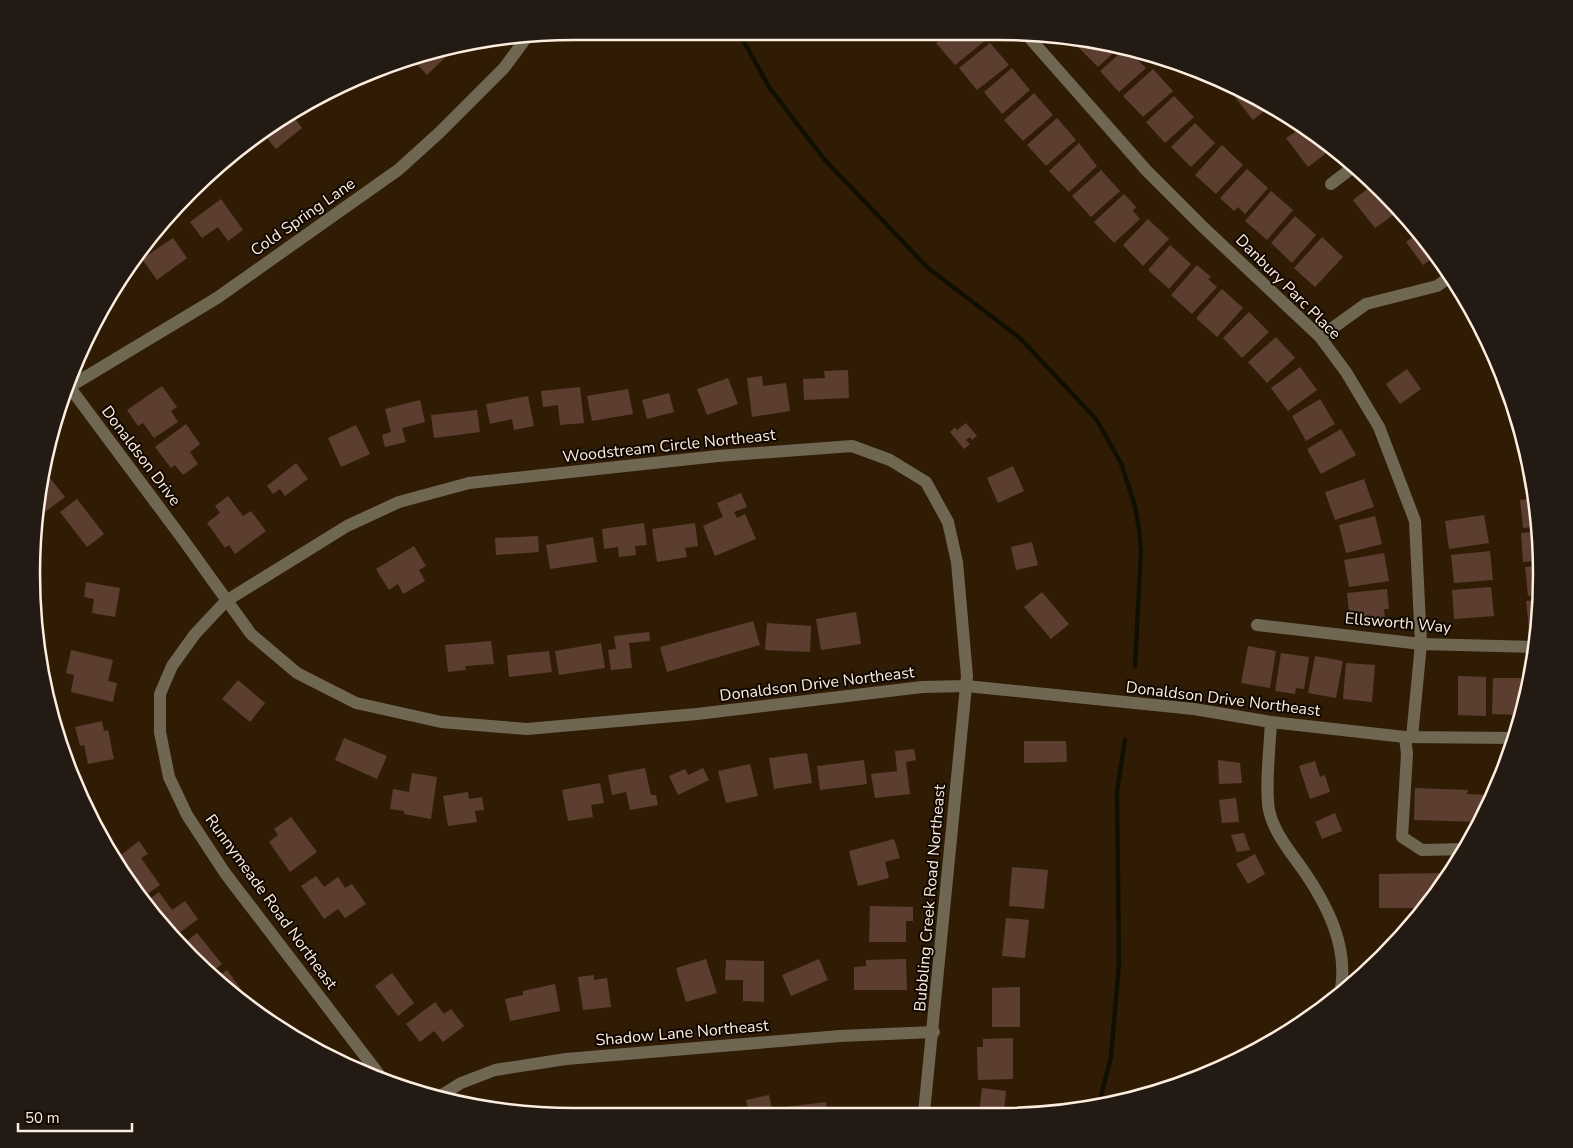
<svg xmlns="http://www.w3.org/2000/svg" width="1573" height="1148" font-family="'Nunito Sans',sans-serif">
	<rect width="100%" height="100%" fill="#301c05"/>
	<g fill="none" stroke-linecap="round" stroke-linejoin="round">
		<g stroke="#111000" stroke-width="4.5">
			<path d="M738,31l31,56 55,72 104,109 92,70 76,81 25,44 14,43 4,23 2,22 -6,115"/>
			<path d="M1099,1104l12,-47 8,-93 -2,-173 8,-51"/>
		</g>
	</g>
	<g fill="#5c3e31">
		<path d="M925,31h16l-10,8z"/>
		<path d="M951,31h28l7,9 -31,25 -19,-22z"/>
		<path d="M1082,42l38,5 -22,20 -21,-21z"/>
		<path d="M990,43l19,22 -32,25 -18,-22z"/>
		<path d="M456,47l-29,28 -16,-17 22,-8z"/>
		<path d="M1126,48l20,20 -27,24 -19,-21z"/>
		<path d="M1012,68l18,22 -28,24 -18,-22z"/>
		<path d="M1153,69l20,22 -30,26 -20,-21z"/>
		<path d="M1242,91l28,15 -17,14 -18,-23z"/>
		<path d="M1034,93l19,22 -30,26 -19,-21z"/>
		<path d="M1174,96l20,21 -29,26 -19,-21z"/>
		<path d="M298,108l2,3 -7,5 9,12 -26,21 -14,-17 11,-9z"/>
		<path d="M1057,118l19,22 -30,26 -19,-21z"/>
		<path d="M1195,123l20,20 -24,24 -20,-20z"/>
		<path d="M1305,126l28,22 -25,19 -22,-29z"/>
		<path d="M1079,143l18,23 -28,26 -20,-21z"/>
		<path d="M1222,145l21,20 -27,29 -21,-19z"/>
		<path d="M1247,169l21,19 -23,26 -7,-7 -4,4 -14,-13z"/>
		<path d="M1101,170l19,21 -29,26 -19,-21z"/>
		<path d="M1374,184l25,27 -24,17 -22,-28z"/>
		<path d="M1271,191l22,19 -26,30 -22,-19z"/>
		<path d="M1124,194l12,13 -3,4 7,8 -26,24 -20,-21z"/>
		<path d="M221,199l22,31 -15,11 -10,-14 -16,11 -12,-16z"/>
		<path d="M1295,216l21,19 -24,28 -21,-20z"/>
		<path d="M1148,219l21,20 -26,27 -20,-21z"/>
		<path d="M1419,232l18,23 -14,10 -17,-23z"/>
		<path d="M1322,237l21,20 -28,30 -21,-19z"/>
		<path d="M173,238l14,20 -30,22 -15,-21z"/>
		<path d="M1170,245l21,19 -22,25 -21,-19z"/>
		<path d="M1197,265l14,12 -3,2 9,8 -25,27 -21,-19z"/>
		<path d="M1222,289l21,19 -26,29 -21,-19z"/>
		<path d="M1249,312l20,20 -27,26 -19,-20z"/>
		<path d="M1276,337l19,21 -28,25 -19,-21z"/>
		<path d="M1300,367l17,23 -29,21 -17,-23z"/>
		<path d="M1407,369l14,20 -21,15 -14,-20z"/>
		<path d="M848,370l1,28 -45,2 -1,-21 22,-1 -1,-7z"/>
		<path d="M762,376l1,10 23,-3 4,28 -38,6 -5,-39z"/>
		<path d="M728,378l10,26 -31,11 -10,-26z"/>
		<path d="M162,386l15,21 -6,4 7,11 -24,16 -11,-15 -5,3 -11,-16z"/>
		<path d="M580,387l4,36 -24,2 -2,-20 -15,2 -2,-16z"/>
		<path d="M628,389l5,25 -41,7 -5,-25z"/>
		<path d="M669,393l5,19 -27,7 -5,-19z"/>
		<path d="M528,396l6,30 -20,4 -2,-11 -22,5 -4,-20z"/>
		<path d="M1320,399l15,25 -29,17 -14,-25z"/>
		<path d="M420,400l5,22 -23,6 4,14 -21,5 -3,-12 9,-3 -6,-23z"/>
		<path d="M477,410l3,22 -46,6 -3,-23z"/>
		<path d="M966,423l11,13 -5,4 -2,-3 -4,3 4,4 -6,5 -14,-17 5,-5 2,3z"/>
		<path d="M186,424l14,20 -10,8 8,12 -15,11 -8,-10 -4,3 -16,-21z"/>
		<path d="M356,425l14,29 -29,13 -13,-29z"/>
		<path d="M1341,429l15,26 -35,19 -14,-25z"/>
		<path d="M296,463l12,16 -23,17 -5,-7 -7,5 -6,-8z"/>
		<path d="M1013,466l11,25 -26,12 -11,-25z"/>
		<path d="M46,473l19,24 -27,20 -2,-14 5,-26z"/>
		<path d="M1364,479l10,28 -39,13 -10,-28z"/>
		<path d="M741,493l6,14 -13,5 3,6 8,-4 11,25 -41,17 -12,-30 20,-9 -6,-14z"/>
		<path d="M228,496l15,20 8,-5 15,20 -31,23 -6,-9 -4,3 -18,-25 13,-10 -5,-7z"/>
		<path d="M1534,498l5,28 -16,2 -3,-28z"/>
		<path d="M77,499l27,35 -17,13 -27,-35z"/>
		<path d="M1484,515l5,28 -40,6 -4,-28z"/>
		<path d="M1375,516l7,28 -36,9 -7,-28z"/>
		<path d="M644,523l3,22 -12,1 1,9 -17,2 -1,-10 -14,2 -2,-20z"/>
		<path d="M695,523l3,23 -13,2 2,9 -30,5 -5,-33z"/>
		<path d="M1539,531l1,30 -17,1 -2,-29z"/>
		<path d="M538,536l1,16 -43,3 -1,-17z"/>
		<path d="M593,537l4,25 -47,7 -4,-24z"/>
		<path d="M1032,542l6,23 -22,5 -5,-23z"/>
		<path d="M414,546l12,20 -7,4 6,11 -22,13 -5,-10 -9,6 -13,-21z"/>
		<path d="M1490,551l3,29 -39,3 -3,-28z"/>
		<path d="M1384,553l5,28 -40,6 -5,-27z"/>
		<path d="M1540,566l-1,29 -11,1 -3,-29z"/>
		<path d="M86,582l34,6 -5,29 -23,-4 2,-14 -10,-2z"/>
		<path d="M1491,587l3,29 -40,3 -2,-29z"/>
		<path d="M1387,589l2,20h-5l1,9 -35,4 -3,-29z"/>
		<path d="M1042,592l27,32 -18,15 -27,-32z"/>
		<path d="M1539,600l-1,29h-9l-3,-28z"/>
		<path d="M856,612l5,32 -40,6 -5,-31z"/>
		<path d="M753,621l7,24 -93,27 -7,-25z"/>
		<path d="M767,623l44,3 -1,26 -45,-2z"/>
		<path d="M649,632l1,9 -21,2 3,25 -21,2 -3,-20 8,-1 -2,-13z"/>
		<path d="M491,641l3,23 -29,2 1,4 -18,2 -3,-27z"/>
		<path d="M601,643l4,25 -46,7 -4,-24z"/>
		<path d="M1248,646l28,5 -6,37 -29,-5z"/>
		<path d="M71,650l42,10 -5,21 9,2 -4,19 -42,-10 3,-17 -8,-2z"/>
		<path d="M549,651l3,21 -43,5 -2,-22z"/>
		<path d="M1281,653l28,4 -5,32 -8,-1 -1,6 -20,-3z"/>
		<path d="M1315,656l28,5 -7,37 -28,-5z"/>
		<path d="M1346,663l29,2 -3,37 -29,-3z"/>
		<path d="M1458,676l28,1v39l-28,-1z"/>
		<path d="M1526,676h4l-3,12z"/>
		<path d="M1493,678h28v37l-29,-1z"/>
		<path d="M238,680l27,23 -15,19 -28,-23z"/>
		<path d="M102,721l2,10 4,-1 6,29 -26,5 -4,-19 -4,1 -5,-19z"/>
		<path d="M344,738l43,18 -10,23 -42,-19z"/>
		<path d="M1024,741h42l1,21 -43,1z"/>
		<path d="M914,749l2,11 -10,2 4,32 -35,4 -4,-24 26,-3 -2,-20z"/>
		<path d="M807,753l5,30 -38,6 -5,-31z"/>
		<path d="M864,760l3,24 -47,6 -3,-24z"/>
		<path d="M1218,760l22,3 2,20 -23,1z"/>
		<path d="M1315,761l5,16 5,-2 5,17 -20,7 -11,-33z"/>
		<path d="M750,764l8,32 -32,7 -8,-32z"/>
		<path d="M645,768l6,27h5l2,10 -28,5 -4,-18 -14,3 -4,-20z"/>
		<path d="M703,768l6,12 -31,15 -9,-19 16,-7 3,6z"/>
		<path d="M412,773l25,4 -6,42 -27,-5v-3l-14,-2 3,-20 16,3z"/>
		<path d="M600,783l4,20 -13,2 2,12 -25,4 -6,-31z"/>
		<path d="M1415,788l53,2 -1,4 25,1 -12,27 -66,-2z"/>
		<path d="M468,792l1,7 13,-2 2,13 -9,1 2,11 -29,4 -5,-30z"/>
		<path d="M1236,798l3,24 -17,1 -3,-23z"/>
		<path d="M1335,813l7,18 -20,8 -7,-17z"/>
		<path d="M291,817l26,35 -27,20 -21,-30 9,-7 -4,-6z"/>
		<path d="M1244,833l6,17 -13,2 -6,-17z"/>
		<path d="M894,839l6,19 -15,4 4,16 -31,8 -9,-35z"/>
		<path d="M139,841l9,13 -7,4 19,27 -18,13 -25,-40z"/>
		<path d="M1255,854l10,20 -17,10 -12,-20z"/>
		<path d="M1012,867l36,3 -4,39 -35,-3z"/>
		<path d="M1449,873l-25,35h-45v-34z"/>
		<path d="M316,876l8,11 14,-10 7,11 7,-4 14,20 -21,14 -7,-9 -14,10 -23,-33z"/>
		<path d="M159,892l13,18 13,-9 13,18 -24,18 -31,-33z"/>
		<path d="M870,906l43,1v14h-7v21h-37z"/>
		<path d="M1006,918l23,2 -4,38 -23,-2z"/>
		<path d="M197,933l25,31 -13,10 -27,-29z"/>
		<path d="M706,959l11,34 -31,9 -10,-34z"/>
		<path d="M819,959l9,21 -37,16 -9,-21z"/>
		<path d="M906,959l1,31h-53v-23l12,-1v-6z"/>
		<path d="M726,960l38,1v41l-21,-1v-21h-18z"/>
		<path d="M227,970l29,40 -42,-31z"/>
		<path d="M392,973l22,30 -16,13 -23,-30z"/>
		<path d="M594,975v5l13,-2 4,29 -28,3 -5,-33z"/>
		<path d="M555,984l5,27 -50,10 -5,-22 18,-4v-4z"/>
		<path d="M1020,987v40h-28v-39z"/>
		<path d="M435,1002l9,12 7,-5 13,17 -21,16 -9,-11 -14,11 -14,-18z"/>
		<path d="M270,1011l16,20v1l-23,-16z"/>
		<path d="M1013,1038v41l-35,1 -1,-33h6v-8z"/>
		<path d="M982,1088l24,3 -2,22h-25z"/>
		<path d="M769,1095l4,19h-24l-3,-14z"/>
		<path d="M826,1102l1,12h-42l-1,-7z"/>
	</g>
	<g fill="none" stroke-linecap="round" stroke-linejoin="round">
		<g stroke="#706753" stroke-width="12">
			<path d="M1027,35l119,135 56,56 118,111 26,35 33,55 36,94 6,123 -9,93"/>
			<path d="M1331,184l25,-19"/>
			<path d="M1320,337l46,-33 71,-18 13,-9"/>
			<path d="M68,385l114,153 69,96 46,39 59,30 85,19 86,7 170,-15 225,-27 44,-1 228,23 77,13 134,15 110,1"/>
			<path d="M69,387l148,-89 181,-128 41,-37 65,-65 23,-31"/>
			<path d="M1257,625l164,19 116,3"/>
			<path d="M1271,722c-1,22 -7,74 -1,92 5,19 20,38 31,53 26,37 49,81 39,127"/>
			<path d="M1405,737l2,17 -5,83 20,13 44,-1"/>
			<path d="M384,1081l-159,-208 -38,-58 -18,-38 -9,-45v-38l12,-28 23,-32 31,-33 121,-75 52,-24 70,-19 249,-27 134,-10 38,14 36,22 22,40 9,40 10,114 -43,437"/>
			<path d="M440,1096l21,-13 34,-13 71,-11 274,-23 94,-4"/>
		</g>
	</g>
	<g text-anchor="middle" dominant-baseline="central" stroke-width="4" stroke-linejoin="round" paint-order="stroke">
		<g font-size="16" fill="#fceddf" stroke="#110802">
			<text transform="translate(303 217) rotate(-35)">Cold Spring Lane</text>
			<text transform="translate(1288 287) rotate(45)">Danbury Parc Place</text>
			<text transform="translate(669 446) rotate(-6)">Woodstream Circle Northeast</text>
			<text transform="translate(141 456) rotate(53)">Donaldson Drive</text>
			<text transform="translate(1398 623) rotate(5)">Ellsworth Way</text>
			<text transform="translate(817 684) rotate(-7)">Donaldson Drive Northeast</text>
			<text transform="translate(1223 699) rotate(7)">Donaldson Drive Northeast</text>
			<text transform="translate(930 898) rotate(-85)">Bubbling Creek Road Northeast</text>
			<text transform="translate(271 902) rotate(54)">Runnymeade Road Northeast</text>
			<text transform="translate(682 1033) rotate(-5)">Shadow Lane Northeast</text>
		</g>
	</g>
	<path d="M0 0H1573V1148H0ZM574 40H999A534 534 0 0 1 1533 574V574A534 534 0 0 1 999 1108H574A534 534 0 0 1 40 574V574A534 534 0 0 1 574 40Z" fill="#241a14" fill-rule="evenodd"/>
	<path fill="none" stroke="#fceddf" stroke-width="2.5" d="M574 40H999A534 534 0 0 1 1533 574V574A534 534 0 0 1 999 1108H574A534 534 0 0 1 40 574V574A534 534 0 0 1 574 40Z"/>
	<path d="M18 1123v8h114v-8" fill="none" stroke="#fceddf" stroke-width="2.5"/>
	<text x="25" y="1123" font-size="15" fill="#fceddf" stroke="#110802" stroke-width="4" paint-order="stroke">50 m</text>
</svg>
